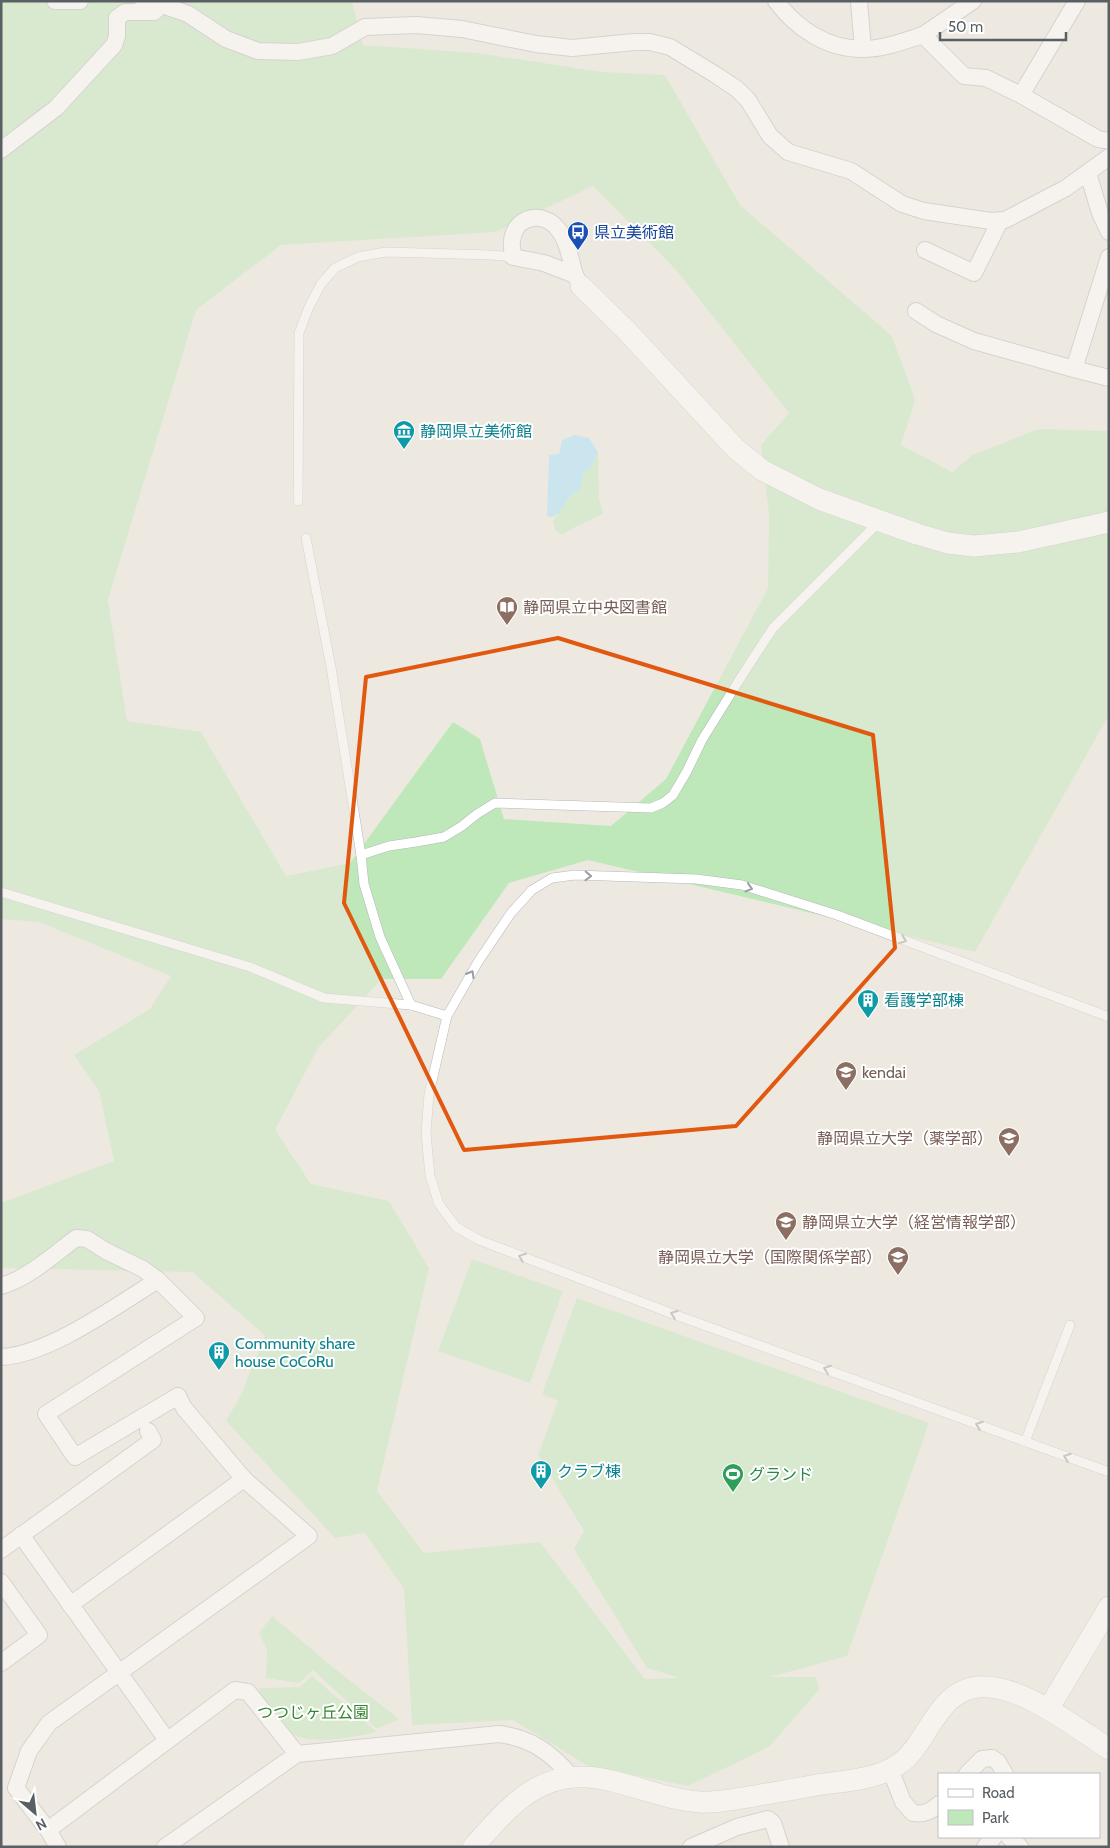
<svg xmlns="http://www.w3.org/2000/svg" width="1110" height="1848" font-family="Cabin,'Noto Sans JP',sans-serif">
	<rect width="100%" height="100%" fill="#eee9e0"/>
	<g fill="#bfe8ba" fill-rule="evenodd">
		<path d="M1,1h351l11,44 115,8 124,19 63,3 75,130 152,131 23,64 -14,45 51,27 20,-17 67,-26 70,2v284l-134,237 -387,-92 -79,23 -68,96h-59l-64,69 -43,82 36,54 78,17 40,67 -52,223 47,62 116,-11 105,137 35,-1 -33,-10 -73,-119 10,-18 -46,-76 20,-54 -16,-7 35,-96 352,125 -82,233 -77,21h46l3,13 -50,57 -81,39 -100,-20 -75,-46 -101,5 -8,-136 -39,-56 -30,5 -109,-117 15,-26 24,-60 -73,-63 -191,-4v-65l113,-42 -15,-70 -25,-36 76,-46 21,-33 -132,-54 -38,-3zM593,186l84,85 112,142 -28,32 8,69 -1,74 -102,191 -55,47 -107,-7 -24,-80 -27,-17 -103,141 -64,13 -85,-144 -74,-11 -19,-121 88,-290 85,-65 215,-13z"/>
		<path d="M598,452l1,46 4,16 -28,13 -13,8 -7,-5 -2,-9 16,-23 12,-10 2,-14 9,-9z"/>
		<path d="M472,1259l91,32 -33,92 -92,-32z"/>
		<path d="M272,1616l62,52 65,51 -22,10 -64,-59 -14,13 -33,-5 1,-28 -8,-17z"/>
		<path d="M312,1676l65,56c-22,5 -69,15 -88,0 -12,-10 -21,-27 -30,-40l1,-4 40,-1z"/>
	</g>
	<path fill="#9fe0ff" d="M575,435l14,3 9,14 -6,13 -9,9 -2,14 -12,10 -10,15 -6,4 -6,-1 2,-61 10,-1 3,-14z"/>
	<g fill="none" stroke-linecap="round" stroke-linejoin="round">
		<g stroke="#b3b8bc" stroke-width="10">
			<g id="service">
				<path d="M298,501l1,-168 10,-26 12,-23 14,-16 23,-11 28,-5 106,3 21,2"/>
				<path d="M306,538l25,129 30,188 3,29 16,53 31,68"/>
				<path d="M361,855l28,-9 27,-4 28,-5 18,-11 15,-12 18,-11 156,5 12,-5 10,-8 14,-24 15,-31 41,-66 30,-46 107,-107"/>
				<path d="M1,892l249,75 74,31 87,7 36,11"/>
				<path d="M1109,1017l-272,-102 -95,-30 -46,-6 -121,-4 -23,3 -20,12 -21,23 -33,49 -31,54 -18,78 -3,39 4,43 9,28 17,23 23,13 194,74 436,158"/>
				<path d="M1025,1442l45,-117"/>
			</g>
		</g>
		<g stroke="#b3b8bc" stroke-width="18">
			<g id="minor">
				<path d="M55,1h25"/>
				<path d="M143,1l19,4 26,9 38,25 32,12 40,1 34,-6 33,-19 51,-2 46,4 74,15 36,4 62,-6h16l20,5 46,28 21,14 11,11 22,36 18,16 63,19 51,33 22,7 67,10 14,-1 61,-32 43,-31"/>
				<path d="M776,1c21,28 51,48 87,48 20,0 41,-8 60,-14l41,41 22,2 35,17 77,44 11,2"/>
				<path d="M859,1l4,48"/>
				<path d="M923,35l50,-34"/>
				<path d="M1021,95l56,-94"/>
				<path d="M1,150l55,-42 58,-63 3,-9v-18l8,-6h29l4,-4"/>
				<path d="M1088,173l12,40 9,19"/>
				<path d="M925,250l49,23 26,-52"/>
				<path d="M1109,257l-35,112 35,9"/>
				<path d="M575,275c-5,-16 -7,-35 -18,-47 -15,-18 -43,-11 -45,13 -1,5 1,11 1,16l31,6 31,12 6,11"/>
				<path d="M916,311l20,13 38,17 100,28"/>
				<path d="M1,1286c26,-7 54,-32 75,-48l11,1 19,12 37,18 15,11"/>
				<path d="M1,1357c48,-2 116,-52 157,-77l38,38 -150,96 29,43 103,-61 6,12 60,71 65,57 -260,187 -20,28 -13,37 32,42 10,17"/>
				<path d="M21,1535l146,205"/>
				<path d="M1,1550l152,-110 -5,-9"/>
				<path d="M1,1582l38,53 -38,28"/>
				<path d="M70,1605l174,-126"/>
				<path d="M297,1754l202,-20c32,4 51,18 72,42"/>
				<path d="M890,1769l13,33 10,11c11,2 18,-2 26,-9"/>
				<path d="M967,1774l15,-15 10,-1 6,4 7,12"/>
				<path d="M48,1830l187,-140 13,2 49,62 -132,93"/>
				<path d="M1009,1837l11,10"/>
				<path d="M691,1847l46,-20 31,-8 5,4 8,24"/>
				<path d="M985,1847l9,-10"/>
			</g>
		</g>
		<g stroke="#b3b8bc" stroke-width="22">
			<g id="tertiary">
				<path d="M581,286l45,44 110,119 26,21 57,29 98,35 31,9 26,3 44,-4 91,-20"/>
				<path d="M1049,1708l60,-101"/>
				<path d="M473,1847c43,-48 73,-84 143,-65 28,7 55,18 84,20 14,1 28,-2 42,-4 24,-4 49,-8 74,-13 27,-4 61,-5 83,-21 30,-21 37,-73 79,-77 42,-4 97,40 131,62"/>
			</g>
		</g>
		<use href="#service" stroke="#fff" stroke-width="9"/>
		<use href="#minor" stroke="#fff" stroke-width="16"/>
		<use href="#tertiary" stroke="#fff" stroke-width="21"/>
	</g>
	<defs><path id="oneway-chevron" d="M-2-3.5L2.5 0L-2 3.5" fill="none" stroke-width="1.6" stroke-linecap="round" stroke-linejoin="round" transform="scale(1.25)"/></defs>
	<g stroke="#9b9fa1">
		<use href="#oneway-chevron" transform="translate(588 876) rotate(2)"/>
		<use href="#oneway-chevron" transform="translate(749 888) rotate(17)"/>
		<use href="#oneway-chevron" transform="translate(903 940) rotate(21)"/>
		<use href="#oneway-chevron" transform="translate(471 974) rotate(-60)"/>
		<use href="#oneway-chevron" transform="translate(522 1257) rotate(-159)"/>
		<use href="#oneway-chevron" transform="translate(674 1314) rotate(-160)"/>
		<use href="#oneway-chevron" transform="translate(827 1369) rotate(-160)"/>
		<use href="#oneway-chevron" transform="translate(979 1425) rotate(-160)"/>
		<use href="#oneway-chevron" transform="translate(1067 1457) rotate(-160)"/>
	</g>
	<path d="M0 0H1110V1848H0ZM558,638l315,97 22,213 -159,178 -272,24 -120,-247 22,-226z" fill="#eee9e0" fill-opacity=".55" fill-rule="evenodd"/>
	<path fill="none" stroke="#e15910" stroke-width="4" stroke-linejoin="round" d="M558,638l315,97 22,213 -159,178 -272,24 -120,-247 22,-226z"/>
	<defs>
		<g id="bus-pin" transform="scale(1.125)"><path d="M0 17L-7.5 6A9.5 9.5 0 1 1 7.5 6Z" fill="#1a4fb4" stroke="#fff"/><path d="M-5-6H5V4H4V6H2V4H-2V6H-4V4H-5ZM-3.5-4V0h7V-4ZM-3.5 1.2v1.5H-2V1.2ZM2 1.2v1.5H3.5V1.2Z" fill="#fff"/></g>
		<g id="museum-pin" transform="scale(1.125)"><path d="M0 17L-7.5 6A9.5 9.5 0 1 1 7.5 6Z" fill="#0f9aa8" stroke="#fff"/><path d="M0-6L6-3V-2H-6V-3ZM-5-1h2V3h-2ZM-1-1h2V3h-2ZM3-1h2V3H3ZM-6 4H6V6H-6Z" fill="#fff"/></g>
		<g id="library-pin" transform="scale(1.125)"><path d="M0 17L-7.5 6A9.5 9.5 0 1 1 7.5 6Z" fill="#8d6e63" stroke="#fff"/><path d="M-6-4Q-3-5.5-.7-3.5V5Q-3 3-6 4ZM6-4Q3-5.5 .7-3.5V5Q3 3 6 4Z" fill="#fff"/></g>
		<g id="building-pin" transform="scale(1.125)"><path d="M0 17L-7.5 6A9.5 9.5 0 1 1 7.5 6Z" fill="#0f9aa8" stroke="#fff"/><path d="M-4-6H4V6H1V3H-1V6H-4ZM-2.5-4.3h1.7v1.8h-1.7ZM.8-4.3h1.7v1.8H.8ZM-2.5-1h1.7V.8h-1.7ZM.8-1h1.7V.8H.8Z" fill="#fff"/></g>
		<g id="university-pin" transform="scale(1.125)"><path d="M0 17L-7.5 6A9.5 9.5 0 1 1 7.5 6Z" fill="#8d6e63" stroke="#fff"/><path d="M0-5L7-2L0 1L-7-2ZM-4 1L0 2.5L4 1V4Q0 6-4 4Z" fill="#fff"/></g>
		<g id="stadium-pin" transform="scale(1.125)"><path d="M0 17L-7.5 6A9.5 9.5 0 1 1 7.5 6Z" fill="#2e9e5b" stroke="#fff"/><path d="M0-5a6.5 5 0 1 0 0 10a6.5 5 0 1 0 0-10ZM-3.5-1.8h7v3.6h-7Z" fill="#fff"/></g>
	</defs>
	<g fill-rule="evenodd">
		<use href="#bus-pin" x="578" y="232"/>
		<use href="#museum-pin" x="404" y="431"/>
		<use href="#library-pin" x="507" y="607"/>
		<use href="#building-pin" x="868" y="1000"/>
		<use href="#university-pin" x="846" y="1072"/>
		<use href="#university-pin" x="1009" y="1138"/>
		<use href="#university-pin" x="786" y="1222"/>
		<use href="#university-pin" x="898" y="1257"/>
		<use href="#building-pin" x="219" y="1352"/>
		<use href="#building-pin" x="541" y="1471"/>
		<use href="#stadium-pin" x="733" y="1474"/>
	</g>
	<g text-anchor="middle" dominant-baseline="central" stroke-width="4" stroke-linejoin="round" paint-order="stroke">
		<g font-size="16" fill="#164399" stroke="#fff" text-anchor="start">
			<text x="594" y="232">県立美術館</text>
		</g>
		<g font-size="16" fill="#0d838f" stroke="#fff" text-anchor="start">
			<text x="420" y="431">静岡県立美術館</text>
			<text x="884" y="1000">看護学部棟</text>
			<text x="235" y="1343">Community share<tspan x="235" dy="18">house CoCoRu</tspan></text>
			<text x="557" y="1471">クラブ棟</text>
		</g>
		<g font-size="16" fill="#785e54" stroke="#fff" text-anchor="start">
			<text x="523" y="607">静岡県立中央図書館</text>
			<text x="862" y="1072">kendai</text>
			<text x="993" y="1138" text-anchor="end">静岡県立大学（薬学部）</text>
			<text x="802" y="1222">静岡県立大学（経営情報学部）</text>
			<text x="882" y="1257" text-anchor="end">静岡県立大学（国際関係学部）</text>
		</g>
		<g font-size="16" fill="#27864d" stroke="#fff" text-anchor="start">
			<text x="749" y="1474">グランド</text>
		</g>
		<g font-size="16" fill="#33862e" stroke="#fff">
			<text x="313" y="1712">つつじヶ丘公園</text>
		</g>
	</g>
	<rect width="1110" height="1848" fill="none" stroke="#595f63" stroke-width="5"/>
	<rect x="938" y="1773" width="162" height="65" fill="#ffffff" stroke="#bdbfc1"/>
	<rect x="948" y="1789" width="25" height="8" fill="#ffffff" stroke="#bdbfc1"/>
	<text x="982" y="1798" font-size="15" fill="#595f63">Road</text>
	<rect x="948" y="1810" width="25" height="15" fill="#bfe8ba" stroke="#bdbfc1"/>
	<text x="982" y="1823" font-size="15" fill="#595f63">Park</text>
	<g transform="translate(35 1813) rotate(152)" stroke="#ffffff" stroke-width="4" paint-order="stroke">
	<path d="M0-4L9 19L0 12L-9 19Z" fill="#595f63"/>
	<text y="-8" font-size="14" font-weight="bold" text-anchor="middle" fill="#595f63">N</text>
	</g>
	<path d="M940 32v8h126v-8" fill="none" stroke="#595f63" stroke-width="2.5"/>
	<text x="948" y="32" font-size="15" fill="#595f63" stroke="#ffffff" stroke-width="4" paint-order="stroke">50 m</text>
</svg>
